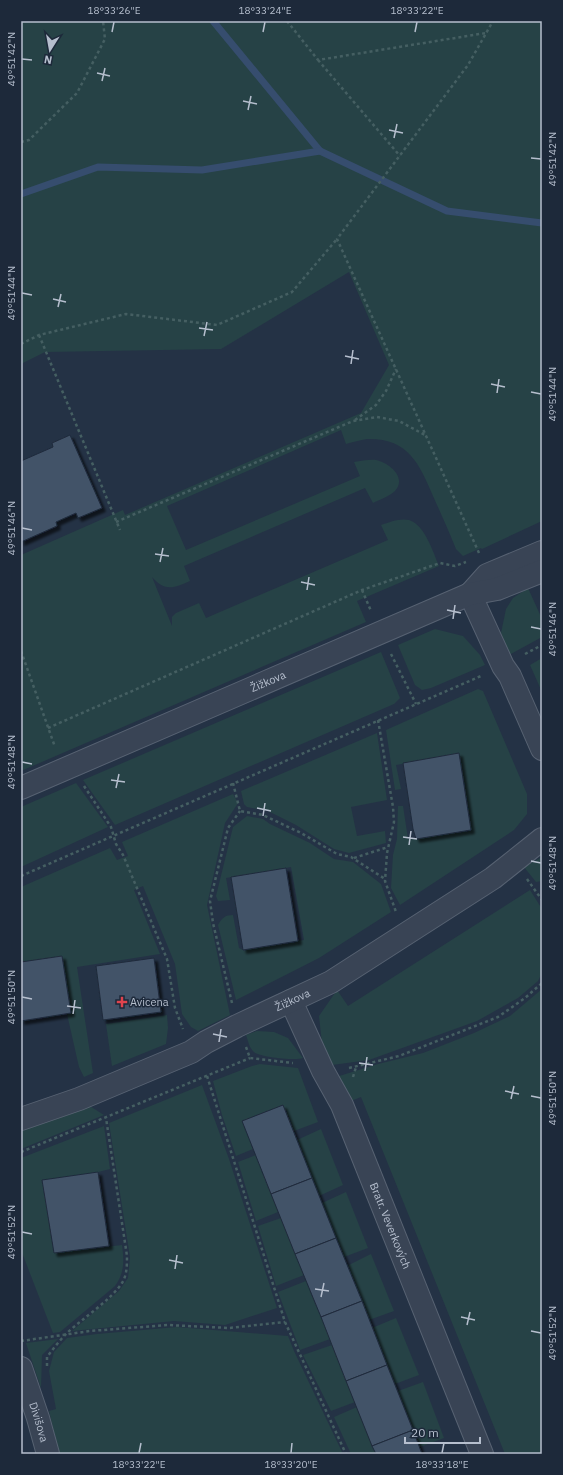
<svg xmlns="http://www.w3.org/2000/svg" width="563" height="1475" font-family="'IBM Plex Sans',sans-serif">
	<defs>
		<filter id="shadow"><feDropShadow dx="3.5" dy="3.5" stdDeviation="1" flood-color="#0009"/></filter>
	</defs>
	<rect width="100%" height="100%" fill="#243245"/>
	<g fill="#264246">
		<path d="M21,21h521v500l-60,28 -1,-1 -18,8 -7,-7c-7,-18 -15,-35 -23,-53 -14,-33 -25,-58 -66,-57 -7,1 -14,3 -21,5l-5,-14 -174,76 19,44 174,-74 -6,-14c7,-1 16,-3 22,-2 14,3 31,18 19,31 -5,5 -16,9 -22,12l-8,-15 -181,78 6,15c-16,7 -25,11 -38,-4l20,49v-9l4,-4 23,-10 7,15 182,-78 -7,-15c9,-3 19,-7 28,-5 16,5 24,32 30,46l-82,35 9,21 -345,149v-216l102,-45 2,5 236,-102 28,-48 -40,-93 -128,77 -176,3 -24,12z"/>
		<path d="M528,588l14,31v18l-33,18 -8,-22 5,-24 7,-11z"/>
		<path d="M435,629l28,7 17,19 5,10 -54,23 -9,2 -7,-5 -17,-40z"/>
		<path d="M381,652l19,46 -6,6 -279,121 -32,-45z"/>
		<path d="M542,658v34l-12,-27z"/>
		<path d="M478,689l5,2 44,103v20l-13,16 -114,75 -9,-17 2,-33 4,-16 1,-33h5l5,33 63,-9 -12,-76 -63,11 5,24 -6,1 -9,-60z"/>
		<path d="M377,733l10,67 -36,7 6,29 28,-5 1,12 -37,10 -15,-4 -38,-24 -28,-14 -21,-4 -3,-3 -3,-13z"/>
		<path d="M76,783l32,44 -87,40v-60z"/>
		<path d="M233,794l5,9 -13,20 -18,82 23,110 -32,16 -7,-4 -9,-13 -7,-50 -32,-78 -9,4 26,64 -83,13 16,106 -9,4 -5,-10 -12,-53 4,-1 -9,-56 -41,5v-75l89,-39 7,12 11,-4 -6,-14z"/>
		<path d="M247,816l16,3 7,5 40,19 24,16 19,3 28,22 10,28 -72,46 -83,42 -18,-75c4,-7 7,-10 15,-10l6,33 4,2 61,-10 -13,-73 -65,11 4,22 -12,1 -2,-5 17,-69z"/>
		<path d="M542,857v24l-6,1 -12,-15z"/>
		<path d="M530,890l12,19v64l-4,8 -20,17 -41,23 -108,39 -37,5 -10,-22 -3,-27 18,-26 11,16z"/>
		<path d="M542,989v465h-37l-144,-357 -15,6 -10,-26 42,-13 45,-11 51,-20 36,-17z"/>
		<path d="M167,1015l1,13 -2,16 -54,22 -6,-42z"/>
		<path d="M257,1031l17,1 14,6 15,20c-7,3 -44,-1 -49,-6 -5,-4 -6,-12 -8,-17z"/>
		<path d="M260,1064l38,4 20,54 -24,9 -11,-26 -41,16 11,28 -17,7 -14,-41 -9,-34 39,-15z"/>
		<path d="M202,1085l27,74 48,149 -52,17 -51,-4 -102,10 47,-40 9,-13 2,-21 -21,-134z"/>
		<path d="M88,1105l16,10 -83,34v-23z"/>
		<path d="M104,1126l6,43 -12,3 -56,8 12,73 68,-8c2,15 3,27 -7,41l-55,46 -7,1 -32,-83v-92z"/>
		<path d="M321,1129l22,56 -24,11 -22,-56z"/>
		<path d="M256,1155l22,57 -22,9 -18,-59z"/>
		<path d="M346,1192l22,56 -24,9 -22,-54z"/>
		<path d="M281,1218l23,57 -28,11 -18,-60z"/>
		<path d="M371,1254l23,57 -25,9 -22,-54z"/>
		<path d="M306,1281l24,58 -30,11 -22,-58z"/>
		<path d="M396,1318l23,57 -24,9 -23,-56z"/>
		<path d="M177,1327l111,9 6,15 49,103 -284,-1 -10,-42 7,-2 -7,-38 5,-19 13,-14 30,-4z"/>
		<path d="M58,1339l-16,16 -1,33 -15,-45z"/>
		<path d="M332,1345l23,57 -24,9 -28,-56z"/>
		<path d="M423,1382l21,56 -24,9 -22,-56z"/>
		<path d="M357,1407l19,47h-25l-17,-37z"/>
	</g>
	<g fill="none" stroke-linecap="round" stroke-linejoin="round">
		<g stroke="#364d6e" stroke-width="7">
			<path d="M213,21l107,130 127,60 95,12"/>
			<path d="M21,194l77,-27 104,3 118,-19"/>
		</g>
	</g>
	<g fill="#425268" stroke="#1f2b3c" filter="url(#shadow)">
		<path d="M70,435l32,73 -24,10 -2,-5 -20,9 1,4 -36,16v-81l32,-14 -1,-4z"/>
		<path d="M459,753l12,77 -55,9 -3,-10 -10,-66z"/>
		<path d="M286,868l12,73 -55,9 -12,-73z"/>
		<path d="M62,956l9,57 -50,8v-59z"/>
		<path d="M154,958l7,54 -58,8 -7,-54z"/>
		<path d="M283,1105l29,73 -41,16 -29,-73z"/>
		<path d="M98,1172l11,74 -55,7 -12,-73z"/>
		<path d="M312,1178l24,60 -41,16 -24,-60z"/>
		<path d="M336,1238l26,63 -41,16 -26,-63z"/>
		<path d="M362,1301l25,64 -41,16 -25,-64z"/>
		<path d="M387,1365l26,65 -41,16 -26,-65z"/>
		<path d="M413,1430l9,24h-46l-4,-8z"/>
	</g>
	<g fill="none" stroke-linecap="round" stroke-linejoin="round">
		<g stroke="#576272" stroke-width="24">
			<g id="minor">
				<path d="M470,594l33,72 7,10 32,73"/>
				<path d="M470,594l17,-19 55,-23"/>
				<path id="s1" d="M21,788l449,-194 27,-5 45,-18"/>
				<path id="s2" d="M291,1001l32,70 19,34 140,349"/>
				<path id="s3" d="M21,1119l58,-20 112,-47 15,-10 31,-16 94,-44 162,-104 49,-39"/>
				<path id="s4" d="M21,1368l17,50 10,36"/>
			</g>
		</g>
		<g stroke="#455f62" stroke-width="2.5" stroke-dasharray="3 3" stroke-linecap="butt">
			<path d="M287,21l31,39 168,-27"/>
			<path d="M318,60l82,96"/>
			<path d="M21,142l8,-2 48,-47 28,-54 -2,-18"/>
			<path d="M39,335l81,195"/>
			<path d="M21,344l18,-9 87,-21 91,11 75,-33 45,-53"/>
			<path d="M355,420l21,-15 10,-14 10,-22"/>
			<path d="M116,522l237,-101 24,-4 22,4 26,14"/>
			<path d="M479,553l-142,-314 131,-174 25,-44"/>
			<path d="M362,590l9,21"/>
			<path d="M21,651l34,96"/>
			<path d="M391,654l25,50"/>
			<path d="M525,654l17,-9"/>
			<path d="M378,720l15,87 1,15 -7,31 -2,28 11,31"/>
			<path d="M48,728l314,-138 78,-27 15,3 11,-4"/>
			<path d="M233,783l7,28 23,4 38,18 36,21 14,3 34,22"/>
			<path d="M84,786l27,41 5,17 7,11 44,104 8,49 8,21"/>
			<path d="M354,858l34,-11"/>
			<path d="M21,876l460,-200"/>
			<path d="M527,879l15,21"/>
			<path d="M232,1003l-19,-80 -3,-22 18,-73 12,-17"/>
			<path d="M246,1047l4,11 43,5"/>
			<path d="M349,1068l50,-12 99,-39 27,-19 17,-15"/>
			<path d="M207,1076l78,246 61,132"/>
			<path d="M353,1077l3,-10"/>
			<path d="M21,1152l229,-94"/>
			<path d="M21,1341l69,-10 78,-6 61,3 56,-6"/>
			<path d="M47,1366v-9c6,-8 13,-17 20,-24 16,-15 44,-33 55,-50 5,-8 5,-18 5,-27l-21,-138"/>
		</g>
		<use href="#minor" stroke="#394455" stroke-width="22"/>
	</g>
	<path fill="none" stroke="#b6bfce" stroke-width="1.5" d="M112,32l2,-10M263,32l2,-10M415,32l2,-10M22,59l10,1M97,73l13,3M102,81l3,-13M243,101l14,3M248,110l3,-14M389,130l14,3M394,138l3,-14M531,158l10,1M22,293l10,2M53,299l13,3M58,307l3,-13M199,328l14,2M204,336l3,-14M345,356l14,3M351,364l2,-14M491,384l14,3M531,392l10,2M497,393l2,-14M22,528l10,2M155,554l14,2M160,562l3,-14M301,582l14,3M307,590l2,-13M447,610l14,3M453,619l2,-14M531,627l10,2M22,762l10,2M111,780l14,2M116,788l3,-14M257,808l14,3M263,816l2,-13M403,837l14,2M409,845l2,-14M531,861l10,2M22,997l10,2M67,1006l14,2M73,1014l2,-14M213,1034l14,3M219,1042l2,-13M359,1063l14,2M365,1071l2,-14M505,1091l14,3M531,1096l10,2M511,1099l3,-13M22,1232l10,2M169,1260l14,3M175,1269l2,-14M315,1289l14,2M321,1297l3,-14M461,1317l14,3M467,1325l3,-13M531,1331l10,2M139,1453l2,-10M291,1453l1,-10M442,1453l2,-10"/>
	<path fill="#e0444e" stroke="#1d293a" stroke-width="1.5" d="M120 996h4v4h4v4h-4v4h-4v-4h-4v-4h4z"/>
	<g text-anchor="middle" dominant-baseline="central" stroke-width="3" stroke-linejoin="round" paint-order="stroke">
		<g font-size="11" fill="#b6bfce" stroke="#1d293a">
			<text stroke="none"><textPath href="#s1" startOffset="269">Žižkova</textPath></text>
			<text stroke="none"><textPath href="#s3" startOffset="297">Žižkova</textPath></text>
			<text stroke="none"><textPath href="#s2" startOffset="246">Bratr. Veverkových</textPath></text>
			<text stroke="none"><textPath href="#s4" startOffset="57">Divišova</textPath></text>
		</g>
		<g font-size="11" fill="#b6bfce" stroke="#1d293a" text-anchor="start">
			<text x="130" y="1002">Avicena</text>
		</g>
	</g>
	<rect width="563" height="1475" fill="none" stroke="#1d293a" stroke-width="44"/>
	<g transform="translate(50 50) rotate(191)" stroke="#1d293a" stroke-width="3" paint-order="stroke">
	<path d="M0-3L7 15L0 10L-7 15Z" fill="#b6bfce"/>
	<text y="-6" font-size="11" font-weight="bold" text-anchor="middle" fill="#b6bfce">N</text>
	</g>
	<path d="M405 1437v6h75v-6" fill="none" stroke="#b6bfce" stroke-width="2"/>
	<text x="411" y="1437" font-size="12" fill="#b6bfce" stroke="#1d293a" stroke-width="3" paint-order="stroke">20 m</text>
	<rect x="22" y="22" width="519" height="1431" fill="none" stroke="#b6bfce" stroke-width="1.5"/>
	<g font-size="10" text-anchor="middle" fill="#b6bfce">
		<text x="114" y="14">18°33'26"E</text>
		<text x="265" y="14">18°33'24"E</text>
		<text x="417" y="14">18°33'22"E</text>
		<text transform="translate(11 59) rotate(-90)" y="4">49°51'42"N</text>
		<text transform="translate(552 159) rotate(-90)" y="4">49°51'42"N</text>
		<text transform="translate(11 293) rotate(-90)" y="4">49°51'44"N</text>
		<text transform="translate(552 394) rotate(-90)" y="4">49°51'44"N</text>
		<text transform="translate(11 528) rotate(-90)" y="4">49°51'46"N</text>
		<text transform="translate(552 629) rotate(-90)" y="4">49°51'46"N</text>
		<text transform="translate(11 762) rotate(-90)" y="4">49°51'48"N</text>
		<text transform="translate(552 863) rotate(-90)" y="4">49°51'48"N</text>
		<text transform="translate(11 997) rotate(-90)" y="4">49°51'50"N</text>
		<text transform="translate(552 1098) rotate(-90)" y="4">49°51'50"N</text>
		<text transform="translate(11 1232) rotate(-90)" y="4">49°51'52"N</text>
		<text transform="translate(552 1333) rotate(-90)" y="4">49°51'52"N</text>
		<text x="139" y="1468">18°33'22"E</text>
		<text x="291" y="1468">18°33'20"E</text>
		<text x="442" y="1468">18°33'18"E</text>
	</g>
</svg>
